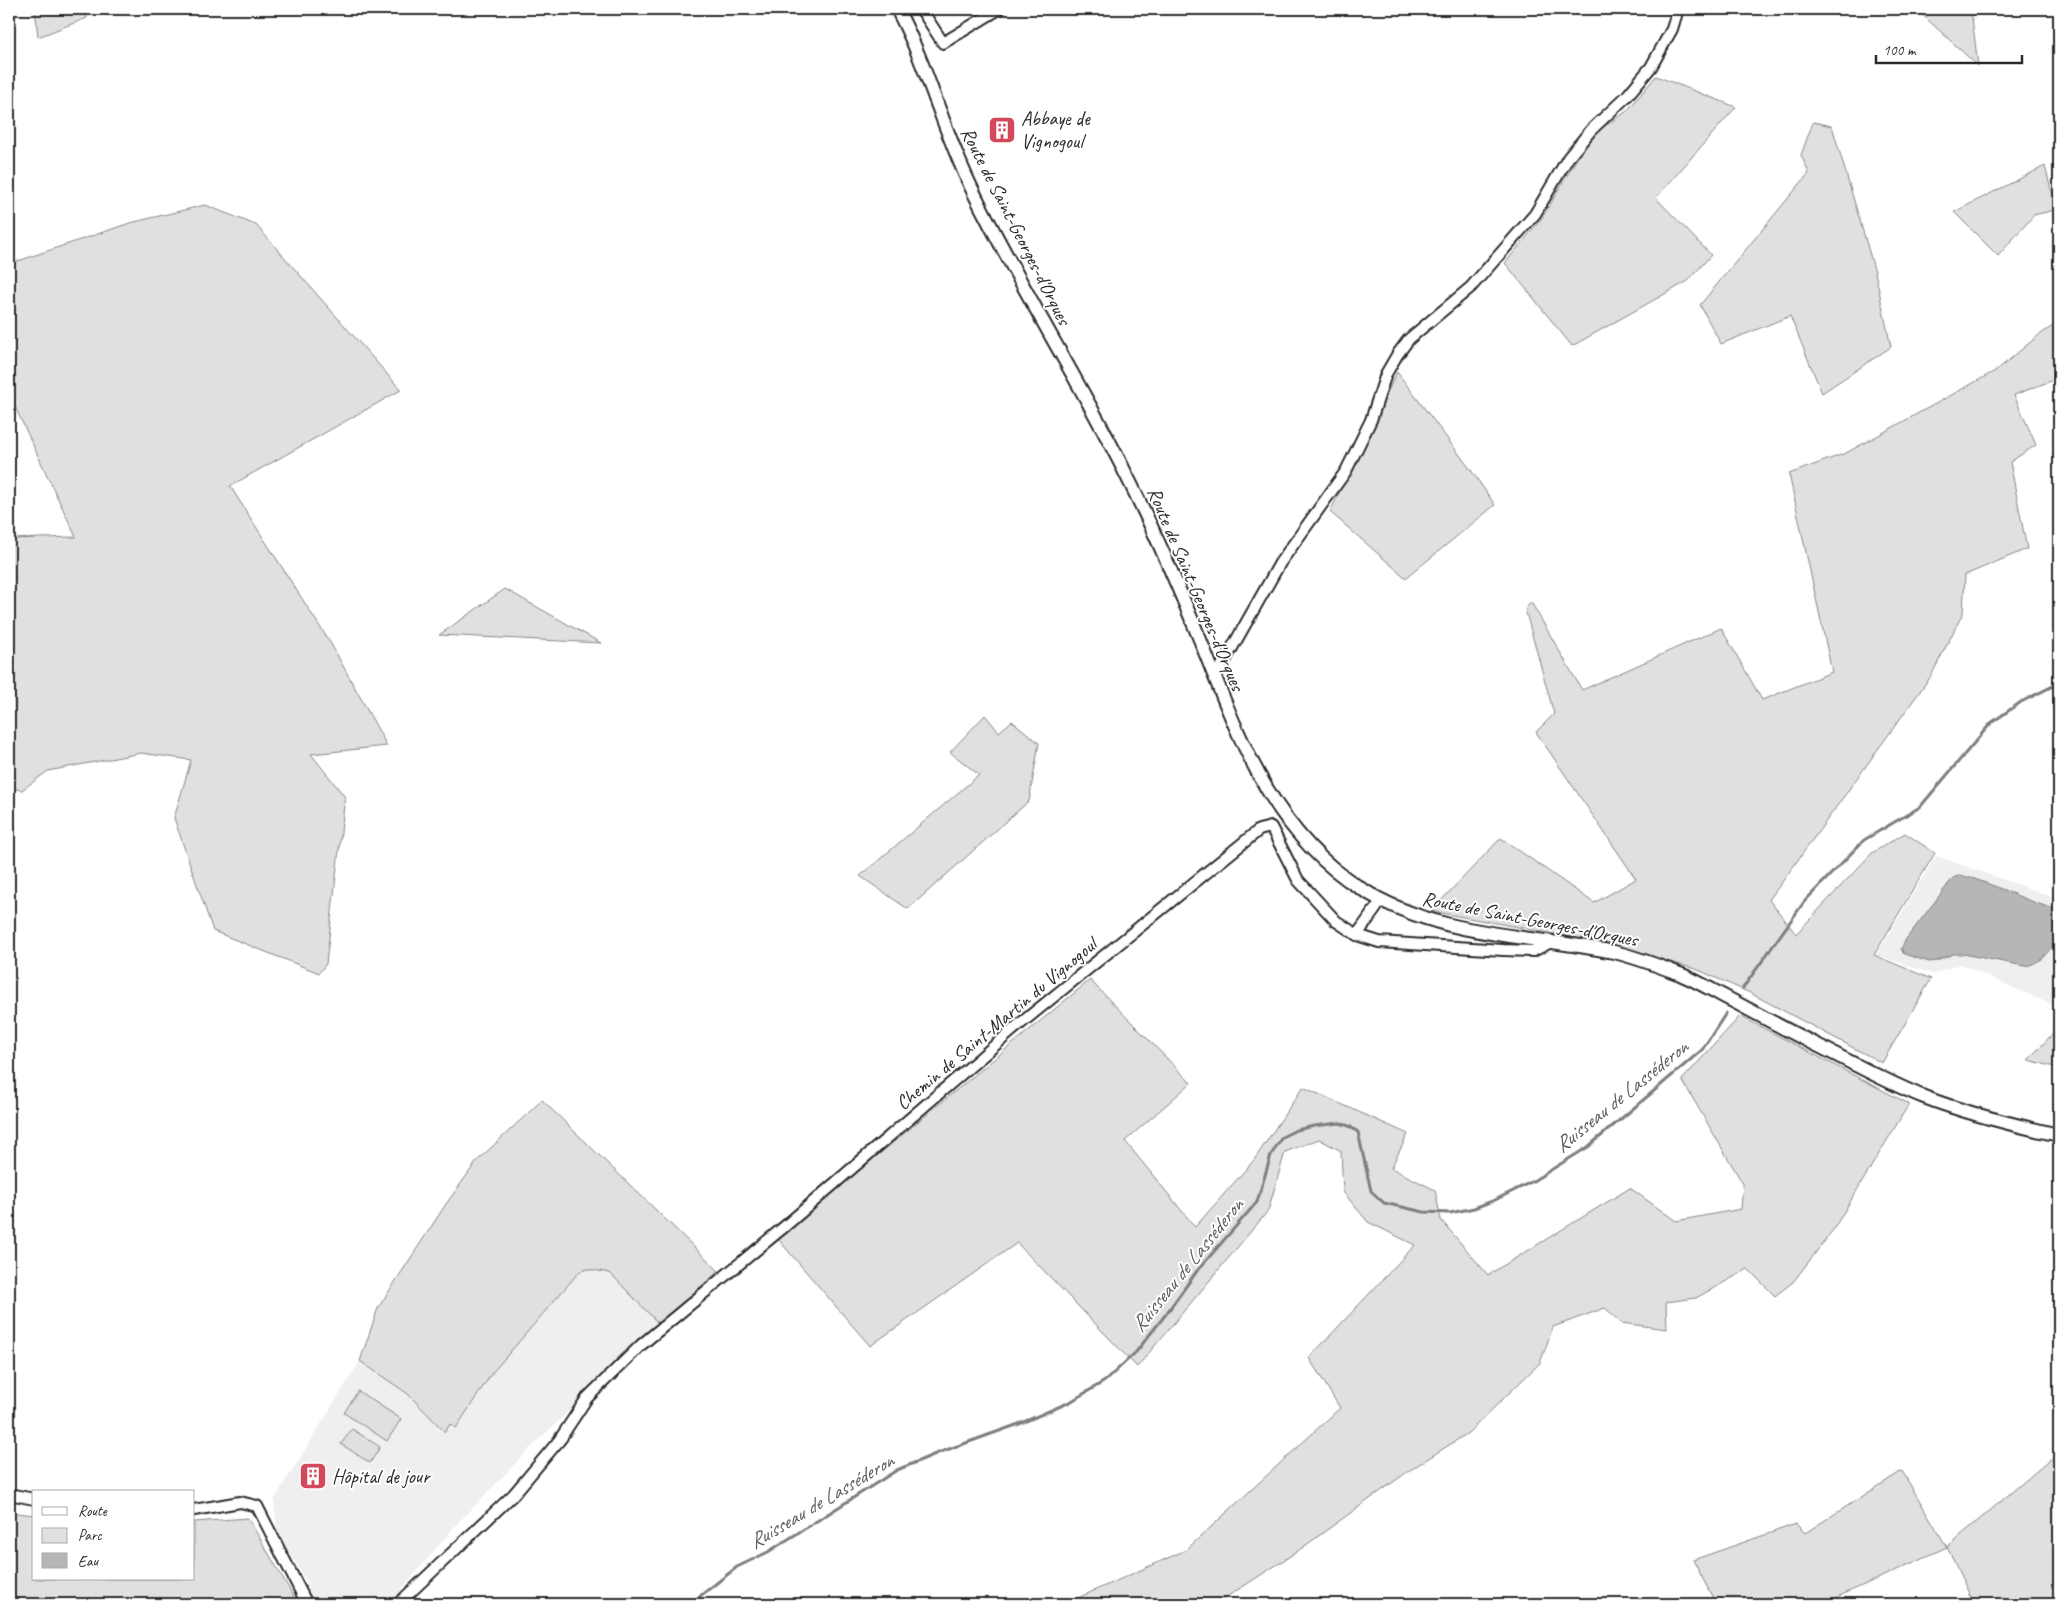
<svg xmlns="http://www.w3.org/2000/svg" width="2068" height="1613" font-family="Caveat,sans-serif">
	<rect width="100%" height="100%" fill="#fff"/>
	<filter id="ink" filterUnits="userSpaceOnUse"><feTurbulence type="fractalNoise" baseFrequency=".02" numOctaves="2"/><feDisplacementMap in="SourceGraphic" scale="10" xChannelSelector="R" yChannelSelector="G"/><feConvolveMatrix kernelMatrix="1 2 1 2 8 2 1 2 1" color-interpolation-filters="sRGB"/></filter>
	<g filter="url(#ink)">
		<g fill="#efefef">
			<path d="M1936,856l123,43v109l-99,-44 -27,10 -57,-19z"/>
			<path d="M586,1269l24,4 48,50 -10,13 -116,110 -76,79 -67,79h-76l-8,-25 -28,-48 -3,-31 86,-139 48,33 37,37 5,-7 6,4 36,-55 87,-101z"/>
		</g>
		<g fill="#e0e0e0" stroke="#868686">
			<path d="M35,9h51l1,9 -49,19z"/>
			<path d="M1916,9h55l7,57z"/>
			<path d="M1656,76l80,31 -80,91 55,57 -23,26 -116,65 -67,-83 37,-45 40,-68 17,-20 28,-19z"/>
			<path d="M1813,122l19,4 43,146 16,75 -69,46 -32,-77 -69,28 -21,-39 109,-132 -8,-18z"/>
			<path d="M2045,166l6,24 8,12v7l-25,6 -36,41 -44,-44z"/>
			<path d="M205,205l51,20 145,165 -171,96 101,158 56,102 -76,8 34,43 -19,167 -7,9 -106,-42 -39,-113 17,-58 -50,-7 -93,18 -26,19 -13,-2v-249l67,-2 -67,-143v-130l121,-41z"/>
			<path d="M2059,322v56l-45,17 22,50 -26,17 17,87 -62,26 -2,38 -32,63 -162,224 27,34 76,-81 33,-20 30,20 -61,102 57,24 -49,84 -132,-70 -54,-24 -98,-27 -167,-31 70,-73 93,65 42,-24 -100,-147 18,-18 -29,-105 6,-7 51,88 139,-62 41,72 70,-28 -43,-198 57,-21 151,-83 42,-35z"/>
			<path d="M1397,372l74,98 24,35 -89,73 -76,-66z"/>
			<path d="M505,589l96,54 -162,-8z"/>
			<path d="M985,715l14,17 13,-11 27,22 -10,58 -121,108 -48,-33 119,-101 -29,-23z"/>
			<path d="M1090,980l101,103 -66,58 70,86 59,-67 49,-73 105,47 -17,34 44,22 6,30 47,55 142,-87 46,33 65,-12 2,-25 -61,-104 58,-64 169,88 -76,126 -40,52 -18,14 -27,-27 -52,29 -30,4 1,27 -46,-6 -16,-15 -52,19 -13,36 -72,70 -58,37 -115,83 -73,47 -10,4h-148l122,-54 154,-142 -31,-50 106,-113 -47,-23 -25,-30 -2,-41 -22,-12 -34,13 -17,59 -131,156 -120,-124 -147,103 -93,-108z"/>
			<path d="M2059,1027v41l-31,-8z"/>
			<path d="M542,1100l177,171 -61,52 -48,-50 -23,-4 -8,3 -87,101 -36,55 -6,-4 -5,8 -37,-38 -48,-33 18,-53 68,-104 32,-44z"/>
			<path d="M358,1391l43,28 -14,22 -43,-28z"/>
			<path d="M352,1429l28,18 -10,16 -29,-19z"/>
			<path d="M2059,1452v152h-85l-27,-57 -125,57h-106l-23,-44 103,-36 9,9 97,-62 45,76z"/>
			<path d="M9,1512l25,3v64h160v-57l54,-4 50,86h-289z"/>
		</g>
		<path fill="#b6b6b6" stroke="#7e7e7e" d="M1960,875c35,8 65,27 99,35 0,5 1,11 0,16 -2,18 -17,39 -35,40l-61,-12h-10l-16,7 -8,1 -25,-8 -3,-5 5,-10 47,-61z"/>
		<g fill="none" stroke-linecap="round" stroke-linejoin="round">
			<g stroke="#7e7e7e" stroke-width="3">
				<path d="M1743,988l61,-86 60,-62 56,-33 71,-84 30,-21 38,-19"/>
				<path d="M690,1604l47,-37 31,-15 129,-82 41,-17 81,-29 51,-22 35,-21 31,-29 30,-38 31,-43 60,-69 14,-47 11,-18 14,-7 18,-4 26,-3 9,3 9,6 13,59 13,12 40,9 26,1 24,-5 21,-8 38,-19 55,-34 114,-97 24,-37"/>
			</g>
			<g stroke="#2b2b2b" stroke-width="14">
				<g id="minor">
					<path d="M921,9l22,34 56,-34"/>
					<path d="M1215,678l65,-115 66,-92 25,-51 15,-46 11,-19 12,-16 62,-52 64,-73 33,-56 23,-28 36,-34 24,-29 21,-38 6,-20"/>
					<path d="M1357,935l22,7 124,8 30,1 18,-9"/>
					<path d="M558,1442l29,-44 54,-53 143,-118 231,-199 244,-198 12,-3 27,53 38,41 21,14 24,-34"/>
					<path d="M9,1494l25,5"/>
					<path d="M194,1510l46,-8 17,4 50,98"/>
					<path d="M398,1604l115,-109 49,-58"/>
				</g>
			</g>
			<g stroke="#2b2b2b" stroke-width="16">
				<path id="tertiary" d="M897,9c32,60 47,126 78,186 52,105 116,204 166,310 22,45 41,91 60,137 37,93 71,191 159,246 79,50 166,46 254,64 22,5 45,14 66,22 17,7 32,16 47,24 29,15 57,31 86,45 36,18 73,39 111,54 44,17 89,28 135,38"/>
			</g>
			<use href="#minor" stroke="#fff" stroke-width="10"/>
			<use href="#tertiary" stroke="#fff" stroke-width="12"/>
		</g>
	</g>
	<defs>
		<g id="building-square" transform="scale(1.4375)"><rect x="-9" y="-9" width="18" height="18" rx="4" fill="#d1495b" stroke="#fff"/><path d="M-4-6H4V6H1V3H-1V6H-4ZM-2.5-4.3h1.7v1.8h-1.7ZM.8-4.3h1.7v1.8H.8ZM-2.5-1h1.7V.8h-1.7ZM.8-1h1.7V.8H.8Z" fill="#fff"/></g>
	</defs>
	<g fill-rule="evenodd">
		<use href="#building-square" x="1002" y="130"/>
		<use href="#building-square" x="313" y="1476"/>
	</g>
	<g text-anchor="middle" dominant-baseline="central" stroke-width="4" stroke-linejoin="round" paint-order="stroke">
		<g font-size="20" fill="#2b2b2b" stroke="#fff" text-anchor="start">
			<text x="1021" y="118">Abbaye de<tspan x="1021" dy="23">Vignogoul</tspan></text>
			<text x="332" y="1476">Hôpital de jour</text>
		</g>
		<g font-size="20" fill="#2b2b2b" stroke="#fff">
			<text transform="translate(1016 226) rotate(63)">Route de Saint-Georges-d'Orques</text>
			<text transform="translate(1196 589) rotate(67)">Route de Saint-Georges-d'Orques</text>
			<text transform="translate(1530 919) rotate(11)">Route de Saint-Georges-d'Orques</text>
			<text transform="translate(996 1024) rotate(-40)">Chemin de Saint-Martin du Vignogoul</text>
		</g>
		<g font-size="21" font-style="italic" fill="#5c5c5c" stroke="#fff">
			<text transform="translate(1621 1096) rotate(-39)">Ruisseau de Lasséderon</text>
			<text transform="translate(1187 1265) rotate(-51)">Ruisseau de Lasséderon</text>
			<text transform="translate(821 1501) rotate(-31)">Ruisseau de Lasséderon</text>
		</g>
	</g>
	<rect width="2068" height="1613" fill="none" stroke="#fff" stroke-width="30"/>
	<rect x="15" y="15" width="2038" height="1583" fill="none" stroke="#2b2b2b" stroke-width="2" filter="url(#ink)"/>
	<rect x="32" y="1490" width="162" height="90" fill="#ffffff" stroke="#aaaaaa"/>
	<rect x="42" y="1507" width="25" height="8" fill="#ffffff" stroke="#aaaaaa"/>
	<text x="78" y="1516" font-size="15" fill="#2b2b2b">Route</text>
	<rect x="42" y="1528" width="25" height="15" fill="#e0e0e0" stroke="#aaaaaa"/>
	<text x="78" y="1540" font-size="15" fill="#2b2b2b">Parc</text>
	<rect x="42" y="1553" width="25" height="15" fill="#b6b6b6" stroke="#aaaaaa"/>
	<text x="78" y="1566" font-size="15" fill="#2b2b2b">Eau</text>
	<path d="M1876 55v8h146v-8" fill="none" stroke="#2b2b2b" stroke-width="2.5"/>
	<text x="1883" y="55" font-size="15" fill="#2b2b2b" stroke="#ffffff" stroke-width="4" paint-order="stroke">100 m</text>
</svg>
